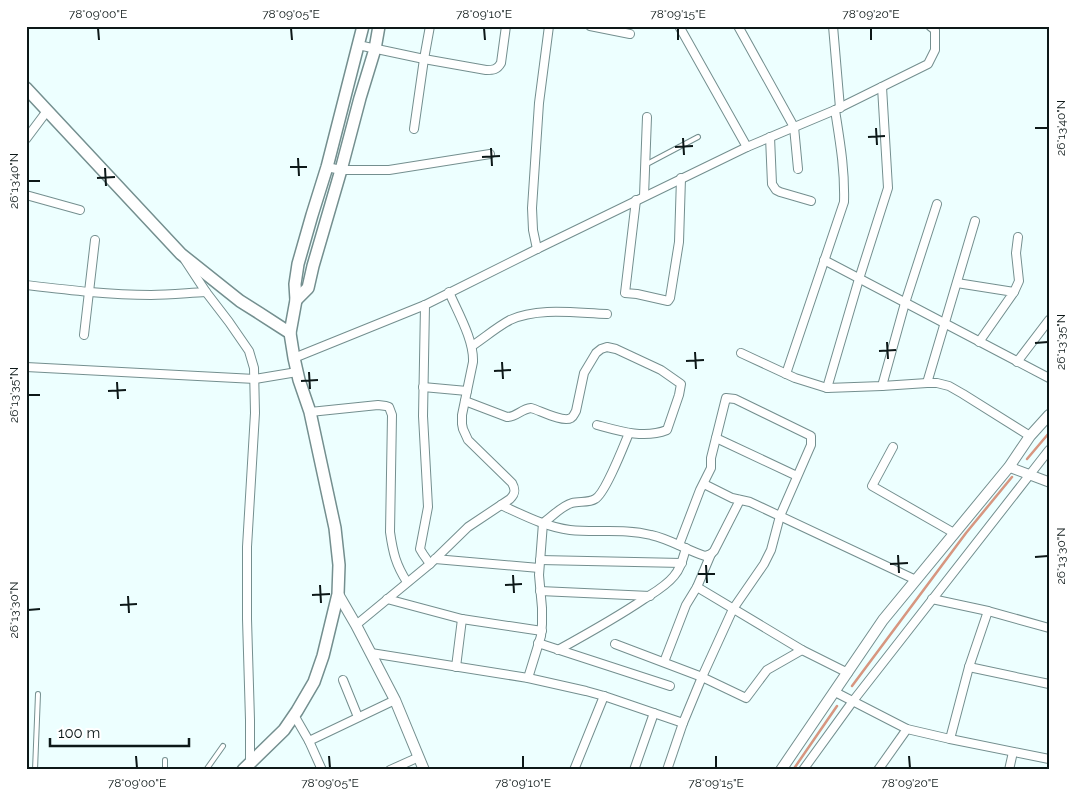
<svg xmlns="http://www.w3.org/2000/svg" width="1075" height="796" font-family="Raleway,sans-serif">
	<rect width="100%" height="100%" fill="#edffff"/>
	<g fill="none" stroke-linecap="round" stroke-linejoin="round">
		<g stroke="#d79680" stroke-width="2.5">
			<path d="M1027,459l22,-26"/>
			<path d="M852,686l114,-153 46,-56"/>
			<path d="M793,770l44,-64"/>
		</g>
		<g stroke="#748f8f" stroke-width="6">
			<g id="service">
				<path d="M645,165l53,-28"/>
				<path d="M35,770l3,-76"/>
				<path d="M165,770v-10"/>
				<path d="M206,770l17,-24"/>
			</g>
		</g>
		<g stroke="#748f8f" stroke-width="10">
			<g id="minor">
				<path d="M590,26l40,8"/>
				<path d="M679,26l68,121"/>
				<path d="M738,26l56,101 4,42"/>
				<path d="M833,26l7,82"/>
				<path d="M358,45l66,14 62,11c7,0 11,0 15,-7l5,-37"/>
				<path d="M414,129l10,-70 6,-33"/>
				<path d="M770,137l2,47 4,6 4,2 31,9"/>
				<path d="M26,139l21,-28"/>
				<path d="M327,167l14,3h48l101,-16"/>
				<path d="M26,195l54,15"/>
				<path d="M644,196l3,-79"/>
				<path d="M636,200l-11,93 12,1 31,7 2,-3 9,-56 2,-64"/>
				<path d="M537,249l-4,-19 -1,-22 7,-105 10,-77"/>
				<path d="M185,260l21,32 23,30 20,29 5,17 1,45 -8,134v72l3,101v42"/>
				<path d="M824,260l225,118"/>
				<path d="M957,283l57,9 -35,50"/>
				<path d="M26,285c42,5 83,10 125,10 18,0 36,-2 55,-3"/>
				<path d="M1014,292l5,-11 -3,-28 2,-16"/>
				<path d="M425,305l-2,111 5,91 -8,42 3,5 7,10"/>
				<path d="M84,335l11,-95"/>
				<path d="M472,346c12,-8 25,-19 38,-26 28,-13 66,-7 97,-6"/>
				<path d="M741,353l54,25 32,10 55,-2 45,-3h10l12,3 14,8 67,42"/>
				<path d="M294,358l131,-53 112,-56 210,-102 88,-37 93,-46 7,-14v-20l-5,-4"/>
				<path d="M1017,362l32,-42"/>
				<path d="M26,367l229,12 42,-7"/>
				<path d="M786,374l58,-172c1,-32 -4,-60 -9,-92"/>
				<path d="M927,383l48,-162"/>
				<path d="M882,386l23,-83 32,-99"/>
				<path d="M423,387l44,4"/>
				<path d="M827,388l32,-109 29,-91 -6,-101"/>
				<path d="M465,401l42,16c10,0 14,-8 24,-9 8,2 32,15 40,10 3,-2 3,-4 5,-7l8,-38 12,-20 5,-4 6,-2 9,2 45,21 20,14 -2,11 -12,35c-23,9 -48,1 -70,-5"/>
				<path d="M310,412l68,-7 8,1 3,1 3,8 -2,117c3,21 6,33 17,50"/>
				<path d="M716,438l81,38"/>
				<path d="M893,447l-21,39 82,47"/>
				<path d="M704,484l28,14 18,4 166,78"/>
				<path d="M501,505c22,10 45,22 69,25 27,3 54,-2 81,5 19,4 35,15 54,21l6,-2 3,-3 26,-51"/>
				<path d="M435,559l104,9"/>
				<path d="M540,560l142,3"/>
				<path d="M697,587l105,63"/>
				<path d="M540,591l110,5"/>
				<path d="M387,599l75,20 80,12"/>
				<path d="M932,599l56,12 61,17"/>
				<path d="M356,625l74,-61 38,-37 42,-28c5,-5 6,-9 2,-16l-44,-43 -5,-11 -1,-5v-9l11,-53c1,-22 -15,-49 -24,-70"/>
				<path d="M538,643l132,43"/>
				<path d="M615,644l87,33 31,-68 31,-45 7,-14 9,-34 31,-71v-9l-76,-37 -9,-1 -15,60v10l-11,22 -21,55"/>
				<path d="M558,650c29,-16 58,-32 86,-51 11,-7 22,-13 30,-23 7,-8 9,-18 12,-28"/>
				<path d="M371,653l157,25 58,13 18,5 79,27 19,-46 44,21 21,-28 35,-20 46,23"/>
				<path d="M664,662l22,-57 11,-18 14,-33"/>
				<path d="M456,667l6,-48"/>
				<path d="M969,667l80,17"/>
				<path d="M528,678l13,-42 1,-12v-16l-3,-33 4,-52c9,-6 18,-17 29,-20 7,-2 17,0 23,-4 10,-5 29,-54 34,-66"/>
				<path d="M343,680l15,37"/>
				<path d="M835,692l72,37 43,10 99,20"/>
				<path d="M294,715l15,26 13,29"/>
				<path d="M950,739l19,-72 19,-56"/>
				<path d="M309,741l86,-41"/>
				<path d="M390,770l29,-13"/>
				<path d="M574,770l30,-74"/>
				<path d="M634,770l20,-57"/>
				<path d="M667,770l16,-47"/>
				<path d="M803,770l50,-69 196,-251"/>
				<path d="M878,770l29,-41"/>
				<path d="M1009,770l4,-18"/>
			</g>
		</g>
		<g stroke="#748f8f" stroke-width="11">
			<path id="tertiary" d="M1009,467l40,15"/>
		</g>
		<g stroke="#748f8f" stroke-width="12">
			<g id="secondary">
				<path d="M338,594l18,31 39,75 29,70"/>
				<path d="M781,770l102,-150 126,-153 21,-31 19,-21"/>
			</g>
		</g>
		<g stroke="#748f8f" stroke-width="14">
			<g id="primary">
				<path d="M26,88l155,166 59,47 19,12 31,20 4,25 5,22 11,32 25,116 4,37 -1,29 -15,62 -9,26 -17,29 -13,19 -41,40"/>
				<path d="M296,300l12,-12 5,-22 28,-96 19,-72 15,-49 4,-23"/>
				<path d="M290,333l6,-33 -1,-16 3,-20 14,-49 15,-48 36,-141"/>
			</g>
		</g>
		<use href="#service" stroke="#fff" stroke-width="4"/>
		<use href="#minor" stroke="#fff" stroke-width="8"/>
		<use href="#tertiary" stroke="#fff" stroke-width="9"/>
		<use href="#secondary" stroke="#fff" stroke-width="10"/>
		<use href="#primary" stroke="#fff" stroke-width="11"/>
	</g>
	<path fill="none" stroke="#0d1818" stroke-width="2" d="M98,28l1,12M291,28l1,12M484,28l1,12M678,28v12M871,28v12M876,128l1,17M1035,128h13M868,137l17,-1M683,138l1,17M675,147l18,-1M491,148l1,18M482,157l18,-1M298,158l1,18M290,167h17M105,168l1,18M97,178l18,-1M28,181h12M887,342l1,17M1035,343l13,-1M879,351l17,-1M695,352l1,17M686,361l18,-1M502,362l1,17M494,371l17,-1M309,372l1,17M301,381l17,-1M117,382l1,17M108,391l18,-1M28,395h12M898,555l1,18M1035,557l13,-1M890,564l18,-1M706,565l1,18M698,574h17M513,575l1,18M320,585l1,18M505,585l17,-1M312,595l18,-1M128,596l1,17M120,605l17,-1M28,610l12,-1M136,756l1,12M329,756l1,12M523,756v12M716,756v12M909,756l1,12"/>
	<rect width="1075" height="796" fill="none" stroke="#ffffff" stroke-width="55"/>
	<path d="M50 738v8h139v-8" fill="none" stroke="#0d1818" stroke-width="2.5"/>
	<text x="58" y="738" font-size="15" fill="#0d1818" stroke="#ffffff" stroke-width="4" paint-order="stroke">100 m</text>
	<rect x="28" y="28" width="1020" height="740" fill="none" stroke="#0d1818" stroke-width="2"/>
	<g font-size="12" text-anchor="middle" fill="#0d1818">
		<text x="98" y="18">78°09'00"E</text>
		<text x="291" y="18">78°09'05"E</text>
		<text x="484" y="18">78°09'10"E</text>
		<text x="678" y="18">78°09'15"E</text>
		<text x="871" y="18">78°09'20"E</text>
		<text transform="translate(1061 128) rotate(-90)" y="4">26°13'40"N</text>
		<text transform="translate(14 181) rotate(-90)" y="4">26°13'40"N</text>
		<text transform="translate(1061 342) rotate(-90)" y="4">26°13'35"N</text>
		<text transform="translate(14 395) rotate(-90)" y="4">26°13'35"N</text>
		<text transform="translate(1061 556) rotate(-90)" y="4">26°13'30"N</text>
		<text transform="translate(14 610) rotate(-90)" y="4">26°13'30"N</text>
		<text x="137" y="787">78°09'00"E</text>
		<text x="330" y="787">78°09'05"E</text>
		<text x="523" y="787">78°09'10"E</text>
		<text x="716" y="787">78°09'15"E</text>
		<text x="910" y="787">78°09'20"E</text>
	</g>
</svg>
